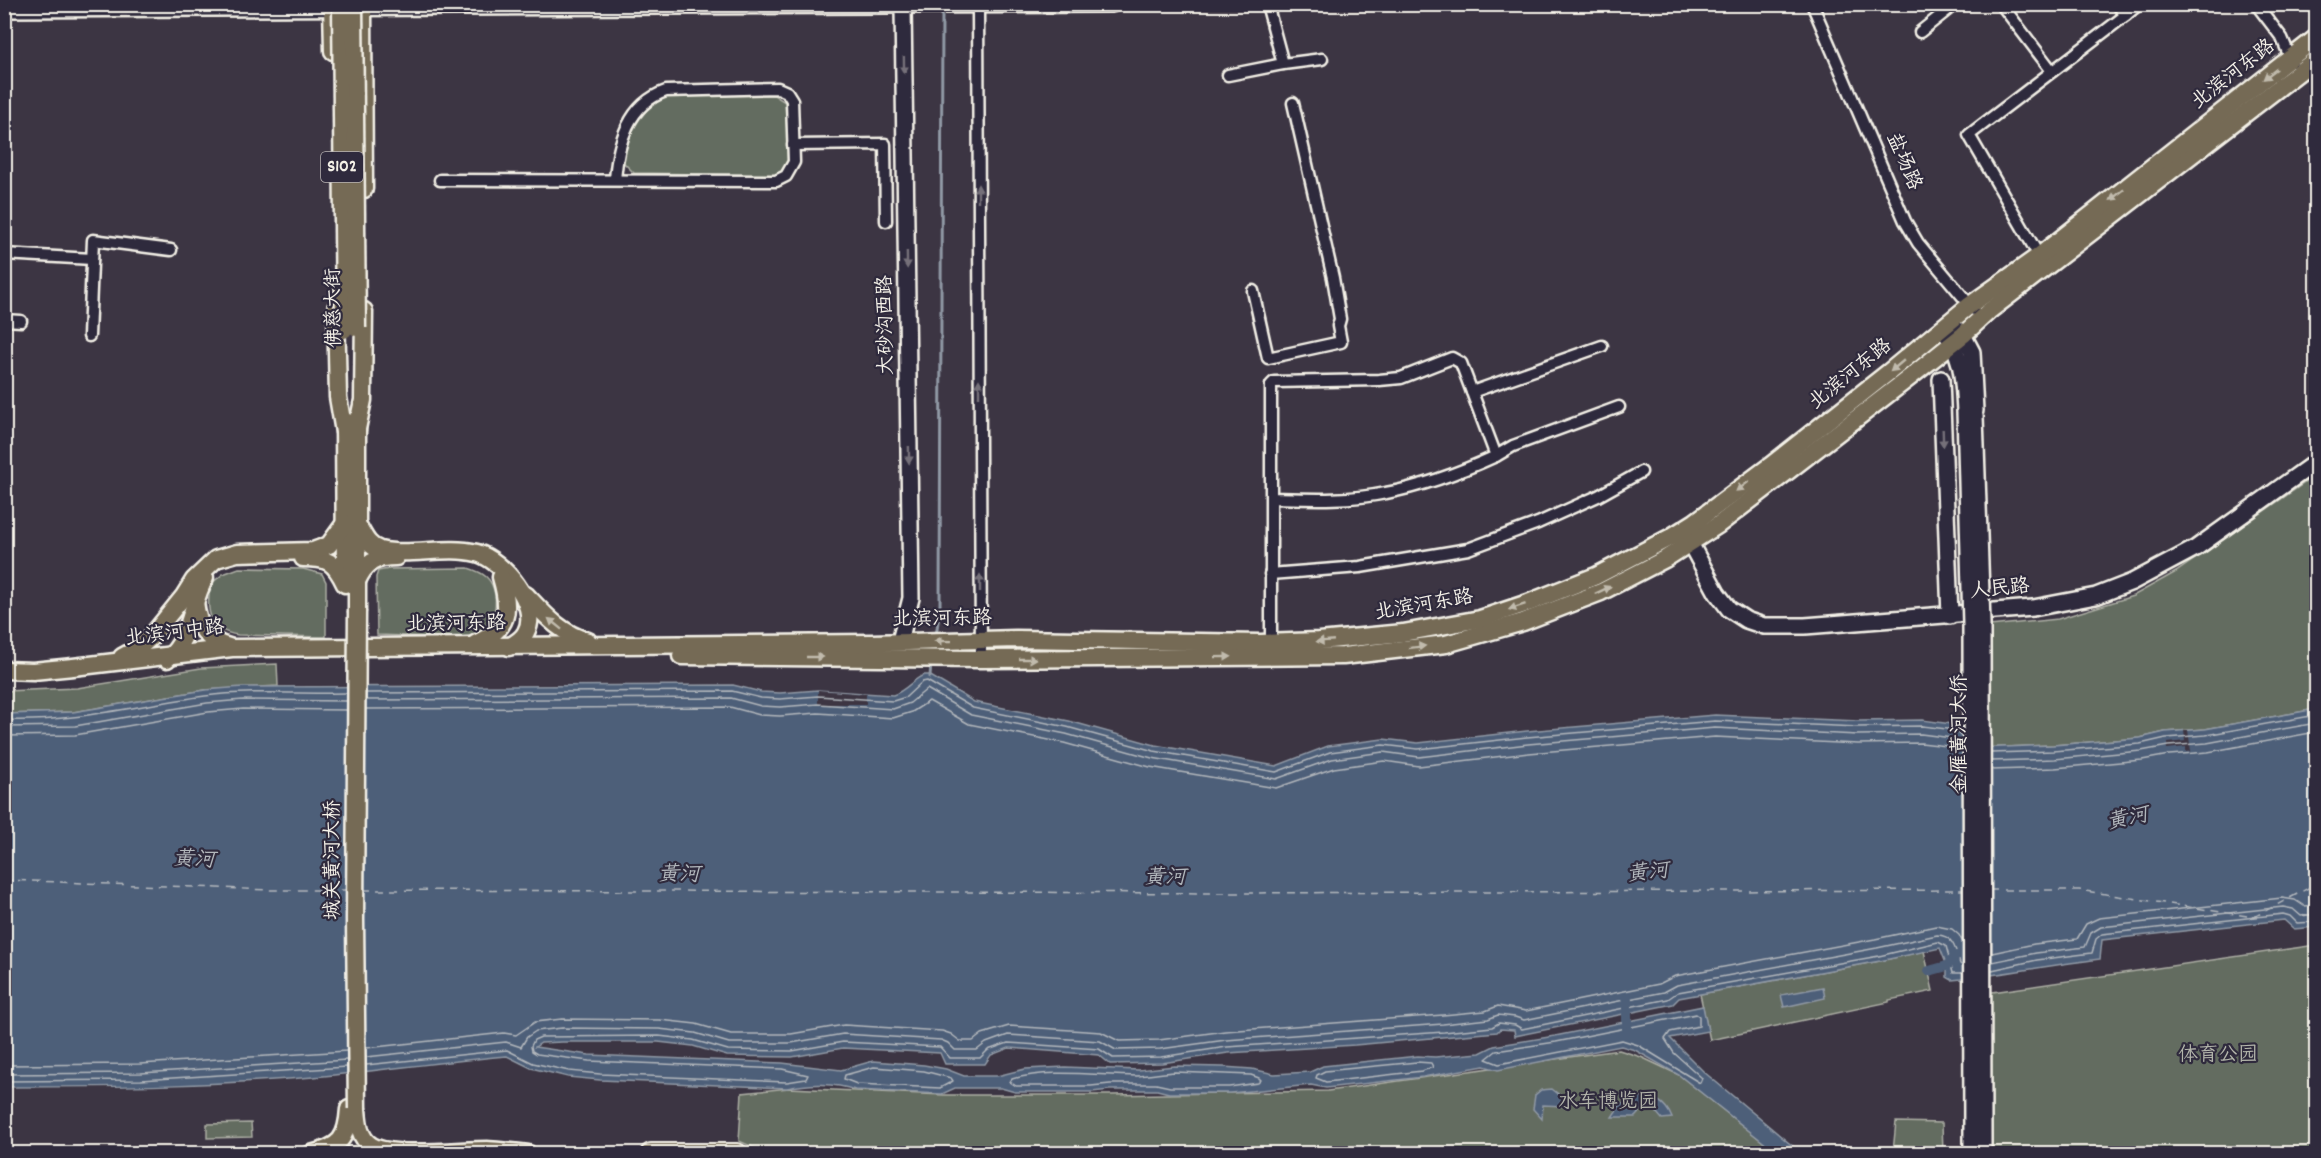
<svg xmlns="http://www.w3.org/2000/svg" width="2321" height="1158" font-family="Dekko,'LXGW WenKai TC',sans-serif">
	<rect width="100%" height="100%" fill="#3c3543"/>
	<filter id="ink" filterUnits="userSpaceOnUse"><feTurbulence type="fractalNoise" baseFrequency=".0167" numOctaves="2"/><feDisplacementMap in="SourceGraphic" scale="12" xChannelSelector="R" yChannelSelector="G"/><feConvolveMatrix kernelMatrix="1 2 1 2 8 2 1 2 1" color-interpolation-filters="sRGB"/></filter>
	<g filter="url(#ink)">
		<g fill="#646c60" stroke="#acaea4" stroke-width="1.5">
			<path d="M673,94l101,1 11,7 4,61 -4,7 -10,5 -141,-2 -13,-13c11,-30 20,-55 52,-66z"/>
			<path d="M2316,475v234l-111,20 -40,3 -25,6 -87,7 -75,3 2,-121 78,-8 75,-23 43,-24z"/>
			<path d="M239,568l64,1 19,5 4,8v55l-88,-2c-29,-4 -33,-25 -27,-51l12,-10z"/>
			<path d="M468,568c16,5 24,10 27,27 2,12 -3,31 -14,38 -15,8 -83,2 -104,2l-1,-58 2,-6 11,-2z"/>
			<path d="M277,664l1,22 -73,4 -132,22 -68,2v-23l72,-3 124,-20z"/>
			<path d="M2316,945v208l-332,1 2,-161z"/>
			<path d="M1924,951l9,40 -44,9v2l-179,38 -10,-46 180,-33z"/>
			<path d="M1619,1050l22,7 38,18 98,78 -1008,1 -30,-13 3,-48 47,-5 155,7h167l217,-4z"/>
			<path d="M1896,1122l46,1 1,30h-76l26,-1z"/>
			<path d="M251,1123l1,14 -45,1v-14z"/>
		</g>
		<g fill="#4e5f79" stroke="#9099a5" stroke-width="1.5">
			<path d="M924,675h5l45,27 95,19 86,24 121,21 52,-20 55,-7 35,4 109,-12 188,-16 144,6 63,-1 37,5 19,23 75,-3 87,-7 25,-6 40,-3 111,-20v218l-22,2 -10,-9 -182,20 -2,19c-50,6 -99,16 -148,21l-5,-3v-11l-7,-18 -60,13 -201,37 -6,6 -158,32 -1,-6 -14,-1 -3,3 -142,13 -127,8 -66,10 -52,1 -11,-9 -90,-7 -18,7 -6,9h-40l-5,-11 -97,-5 -51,9 -65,-1 -34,-10 -35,-4h-96l-21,1 -6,4 54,8 193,8 59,7 32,-9 51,4 22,4 18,7h33l28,-7 40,-2 74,3 35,-4 49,1 29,2 22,5 36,-2 13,-6 95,-10 17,1 45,-4 14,-7 61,-10 148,-30 5,25 -38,7 34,34 97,81h-24l-98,-78 -44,-25 -14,-4 -123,24 -14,-4 -61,11 -97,11 -15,-3 -81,8h-61l-12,-3h-47l-18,2h-77l-14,-4h-46l-13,6 -87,-4c-20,-7 -46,-7 -68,-2l-187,-8 -32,-3 -37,-9 -24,-12c-58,5 -115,13 -173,19 -109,11 -220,12 -329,12v-373l68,-2 132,-22 37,-3 491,-2 28,7 19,1 38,-3 75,5c14,-5 20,-16 31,-20z"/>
			<path d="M1823,987l2,11 -41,9 -3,-12z"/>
			<path d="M1552,1089l10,8 2,9 -21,-1 -1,14 -9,-10 2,-14 6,-5z"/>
			<path d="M1636,1097c18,-1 29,4 36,21l-10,1 -5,-6 -1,-5 -9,-4 -12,13h-23l8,-12z"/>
		</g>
		<g fill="#3c3543">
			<path d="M818,690l48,4v10h-48z"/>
			<path d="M2184,730h4l3,21 -5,1v-5l-19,2v-6l18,-2z"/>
		</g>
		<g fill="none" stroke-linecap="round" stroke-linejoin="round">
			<g stroke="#b2b7bc" stroke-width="1.5">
				<path d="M366,693l366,-2 29,7 19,1 38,-3 75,5 13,-4 16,-15 5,-1 46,27 94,19 87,24 122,21 54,-20 53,-7 35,4 109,-12 188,-16 143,6 64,-1 33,4 7,8"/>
				<path d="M366,700l365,-2 30,8 19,1 38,-3 75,5 17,-6 17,-14 44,26 95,19 86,24 124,21 56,-20 51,-7 36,5 109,-13 187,-16 143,7 63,-1 31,4 10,12"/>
				<path d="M366,709l364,-2 30,8 20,1 38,-3 75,5 19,-6 17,-11 40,23 95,19 86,24 126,21 58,-20 50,-7 35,5 110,-13 186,-16 143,7 63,-1 26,3 15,18"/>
				<path d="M4,720c69,3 134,-15 201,-24 47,-6 94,-2 142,-3"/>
				<path d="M4,727l71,-1 132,-23 36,-3 104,1"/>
				<path d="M4,736l71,-1 133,-23 35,-3 104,1"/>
				<path d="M1991,753l62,-2 87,-7 26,-6 40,-3 110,-20"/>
				<path d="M1991,761l63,-2 87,-8 27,-5 39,-3 109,-20"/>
				<path d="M1991,770l64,-2 87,-8 27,-5 39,-3 108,-20"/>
				<path d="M1992,953l42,-9 43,-5 9,-15 13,-6 183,-20 13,2 9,6 12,-1"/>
				<path d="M1992,962l44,-9 49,-6 6,-14 10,-6 182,-20 10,2 8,7 15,-2"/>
				<path d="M1992,970l45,-10 55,-7 4,-14 6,-5 181,-20 7,2 7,7 19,-1"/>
				<path d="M1696,1014l3,2v10l-29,6 -5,7 9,14 28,25 -2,5 -62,-38 -16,-5 -123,24 -13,-5 10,-8 60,-9z"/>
				<path d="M366,1048l138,-15 12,2 19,-13 27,-3 98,1 36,4 35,10h60l53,-9 98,6 9,3 9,7h13l9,-7 27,-8 92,6 18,9 40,-1 66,-9 218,-16 42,-4 13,-5 28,5 133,-27 16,-8 200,-37 61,-13 16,3 7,6 4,8"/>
				<path d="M366,1057l140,-15 15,5 6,-10 9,-6 26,-3 97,1 36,4 34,10h62l52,-9 98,6 7,3 7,7h22l9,-7 22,-8 92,6 16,9 44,-1 66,-9 217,-16 45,-5 10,-4 17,2 9,3 140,-28 13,-7 200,-37 60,-13c17,0 19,16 23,29l3,2"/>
				<path d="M1417,1062l14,1 2,4 -11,4 -96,11 -10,-4 1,-3 8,-4z"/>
				<path d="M4,1065l136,-1 207,-13"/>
				<path d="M366,1065l141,-15 26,13 36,8 31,3 187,8 19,-3 2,-4 -26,-6 -193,-8 -52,-7 -5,-3 -1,-5 3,-6 7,-3 118,-1 34,4 35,10 64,1 51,-9 97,5 10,11h30l8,-8 20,-7 91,6 14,9 48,-1 66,-10 217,-15 48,-5 7,-4 16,2 7,4 146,-30 10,-7 201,-36 59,-14 8,4 7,27h10"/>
				<path d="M874,1067l50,4 27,7 2,3 -13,7 -83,-4 -13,-5 1,-4z"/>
				<path d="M1175,1072l76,3 8,3 2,2 -3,3 -29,4h-59l-14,-3h-46l-19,2h-75l-6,-4 2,-3c40,-11 84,-3 125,-3 13,-1 25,-3 38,-4z"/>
				<path d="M4,1074l137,-1 206,-13"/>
				<path d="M4,1081l137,-1 206,-13"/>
			</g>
			<g stroke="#9099a5" stroke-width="3">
				<path d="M936,635l4,-26 2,-600"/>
				<path d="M930,677l1,-14"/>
			</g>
			<g stroke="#4e5f79" stroke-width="10">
				<path d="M1929,971l18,-5 9,-10"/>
				<path d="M1627,999v36"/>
			</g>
			<g stroke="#b2b7bc" stroke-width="1.5" stroke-dasharray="8 6" stroke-linecap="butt">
				<path d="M4,880l268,10h77"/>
				<path d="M363,890l868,3 735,-3"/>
				<path d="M1989,890h90l175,27 62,-33"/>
			</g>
			<g stroke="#f4f1e8" stroke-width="15">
				<g id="street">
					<path d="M1812,4l93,217 13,22 56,67"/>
					<path d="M2001,4l51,67"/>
					<path d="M2256,4l26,34 10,24"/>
					<path d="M978,6l3,653"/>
					<path d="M2126,15l13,-11"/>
					<path d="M1920,32l35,-28"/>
					<path d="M1283,64l39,-5"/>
					<path d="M1228,75l55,-11 -16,-60"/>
					<path d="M793,145l92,-1 1,77"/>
					<path d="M440,180l336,1 10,-5 8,-14 -2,-62 -5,-8 -9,-4 -112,3c-38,13 -48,52 -51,88"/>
					<path d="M4,254l88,5"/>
					<path d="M2039,256l-70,-121 157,-120 -9,-11"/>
					<path d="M1253,291l15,67 73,-16 -3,-16 2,-7 -7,-41 -40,-175"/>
					<path d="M4,320l17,1"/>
					<path d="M89,336l4,-96 78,10"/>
					<path d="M1472,392l130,-46"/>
					<path d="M1496,456l17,-10 106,-39"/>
					<path d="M1271,498c38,1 77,3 115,-5 38,-7 75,-21 110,-37l-35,-93 -9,-5 -51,20 -22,2 -105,2 -3,3v257"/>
					<path d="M1270,574l90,-7 108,-18 70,-26 60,-27 43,-24"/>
				</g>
			</g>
			<g stroke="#f4f1e8" stroke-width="20">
				<g id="secondary">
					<path d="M4,9l1108,-5"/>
					<path d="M1949,322l14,13 9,17 3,59"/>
					<path d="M1942,328c21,27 21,49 23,83"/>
					<path d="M1941,379l9,237"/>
					<path d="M1690,543l27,50 12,16 17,11 18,6h41l228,-18 63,-12 36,-14 64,-34 120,-86"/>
					<path d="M900,641l11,-43 -8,-591"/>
				</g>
			</g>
			<g stroke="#f4f1e8" stroke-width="21">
				<g id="primary">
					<path d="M332,4l1,47"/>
					<path d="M363,4l1,185"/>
					<path d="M336,308l2,89 6,35"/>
					<path d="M344,420l1,161"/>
					<path d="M357,429l6,-29 1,-89"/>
					<path d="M357,524c7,11 10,22 23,26 31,7 66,-5 97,3 25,7 64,52 49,79 -3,7 -10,11 -17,15"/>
					<path d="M303,558c25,0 31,3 42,26"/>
					<path d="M357,581c9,-19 18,-24 39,-24"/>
					<path d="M526,595c18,19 35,39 62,46"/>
					<path d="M195,602c3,24 10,39 34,45"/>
					<path d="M357,611v-192"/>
					<path d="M475,644c34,-15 36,-33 26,-67"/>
					<path d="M681,656l300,3 362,-3 103,-12 77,-22 78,-30 64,-33 53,-34 191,-147 54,-43 26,-24 327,-252"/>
					<path d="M122,657l18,-10 11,-10 33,-41 10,-16 22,-21 21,-6 76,-2 16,-6 16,-22"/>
					<path d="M167,659c25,-20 23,-55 38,-81"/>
					<path d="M4,670l29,1 40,-4 159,-19 640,-5 144,-4 245,4 58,-2 84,-8 77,-14 48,-16 68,-27 75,-39 24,-15 75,-56 119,-94 81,-67 69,-49 277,-218"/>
					<path d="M357,1109c1,13 2,30 15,37 21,12 88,4 115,4 13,1 27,2 41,4"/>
					<path d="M311,1154c29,-7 36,-15 38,-45"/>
				</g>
			</g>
			<g stroke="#f4f1e8" stroke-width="24">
				<path id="highway" d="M651,1154h86"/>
			</g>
			<use href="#street" stroke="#2f2a3d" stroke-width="10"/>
			<use href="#secondary" stroke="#2f2a3d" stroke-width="15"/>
			<use href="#primary" stroke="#756a55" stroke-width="16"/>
			<use href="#highway" stroke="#756a55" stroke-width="20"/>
			<g stroke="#f4f1e8" stroke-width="20" stroke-linecap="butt">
				<g id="secondary-bridge">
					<path d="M1965,411l6,213 1,530"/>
					<path d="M1975,416l7,207 1,531"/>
				</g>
			</g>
			<g stroke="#f4f1e8" stroke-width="21" stroke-linecap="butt">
				<g id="primary-bridge">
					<path d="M341,4l3,326"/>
					<path d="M354,4l3,324"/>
					<path d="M357,611l-2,309 2,189"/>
				</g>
			</g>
			<use href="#secondary-bridge" stroke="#2f2a3d" stroke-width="15"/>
			<use href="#primary-bridge" stroke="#756a55" stroke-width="16"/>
		</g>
		<defs><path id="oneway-solid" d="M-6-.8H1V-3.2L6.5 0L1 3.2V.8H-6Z" transform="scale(1.5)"/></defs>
		<g fill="#747079">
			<use href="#oneway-solid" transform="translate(904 65) rotate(89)"/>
			<use href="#oneway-solid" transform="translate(978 193) rotate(-90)"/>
			<use href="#oneway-solid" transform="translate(907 260) rotate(89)"/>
			<use href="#oneway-solid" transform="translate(979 388) rotate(-90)"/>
			<use href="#oneway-solid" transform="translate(1943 438) rotate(88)"/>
			<use href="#oneway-solid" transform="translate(909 455) rotate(89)"/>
			<use href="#oneway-solid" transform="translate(980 583) rotate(-90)"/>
		</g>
		<g fill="#c1bbad">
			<use href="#oneway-solid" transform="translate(2270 74) rotate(142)"/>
			<use href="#oneway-solid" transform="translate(2117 195) rotate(142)"/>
			<use href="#oneway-solid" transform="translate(1897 366) rotate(140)"/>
			<use href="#oneway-solid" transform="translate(1743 486) rotate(143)"/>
			<use href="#oneway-solid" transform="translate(1603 590) rotate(-25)"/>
			<use href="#oneway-solid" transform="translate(1517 607) rotate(162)"/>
			<use href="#oneway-solid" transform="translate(555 624) rotate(-141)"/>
			<use href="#oneway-solid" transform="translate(943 641) rotate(-179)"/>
			<use href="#oneway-solid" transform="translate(1325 641) rotate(175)"/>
			<use href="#oneway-solid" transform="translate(1417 647) rotate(-7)"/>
			<use href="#oneway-solid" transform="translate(815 657)"/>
			<use href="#oneway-solid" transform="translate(1223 657) rotate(-1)"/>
			<use href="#oneway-solid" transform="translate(1028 659)"/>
		</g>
	</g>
	<g text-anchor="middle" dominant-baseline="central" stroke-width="4.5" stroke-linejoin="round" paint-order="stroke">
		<rect fill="#2f2a3d" stroke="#b9b5b5" stroke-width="1.5" x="321" y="152" width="42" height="30" rx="4.5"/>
		<g font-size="18" font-weight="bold" fill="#f4f1e8">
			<text x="342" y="167">S102</text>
		</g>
		<g font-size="20" fill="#f4f1e8" stroke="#2f2a3d">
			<text transform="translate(2234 75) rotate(-38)">北滨河东路</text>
			<text transform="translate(1903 162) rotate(67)">盐场路</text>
			<text transform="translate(335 308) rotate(-91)">佛慈大街</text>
			<text transform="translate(887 325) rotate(-91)">大砂沟西路</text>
			<text transform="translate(1851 375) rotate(-39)">北滨河东路</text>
			<text transform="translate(2000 590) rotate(-6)">人民路</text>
			<text transform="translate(1424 606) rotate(-10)">北滨河东路</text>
			<text transform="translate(942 620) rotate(-1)">北滨河东路</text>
			<text transform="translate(456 625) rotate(-1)">北滨河东路</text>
			<text transform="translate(175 634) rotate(-7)">北滨河中路</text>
			<text transform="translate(1961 734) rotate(-90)">金雁黄河大侨</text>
			<text transform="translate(334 860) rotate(-90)">城关黄河大桥</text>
		</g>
		<g font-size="20" fill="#b3b5ab" stroke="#2f2a3d">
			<text x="2218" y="1056">体育公园</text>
			<text x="1608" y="1103">水车博览园</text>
		</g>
		<g font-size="21" font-style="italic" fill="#b2b7bc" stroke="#2f2a3d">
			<text transform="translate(2128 820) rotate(-12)">黄河</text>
			<text transform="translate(194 861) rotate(3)">黄河</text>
			<text transform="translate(1648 874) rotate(-6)">黄河</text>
			<text transform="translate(679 876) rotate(1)">黄河</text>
			<text x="1165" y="879">黄河</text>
		</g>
	</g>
	<rect width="2321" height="1158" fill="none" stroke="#2f2a3d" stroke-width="24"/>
	<rect x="12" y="12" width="2297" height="1134" fill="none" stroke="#f4f1e8" stroke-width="2" filter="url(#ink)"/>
</svg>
